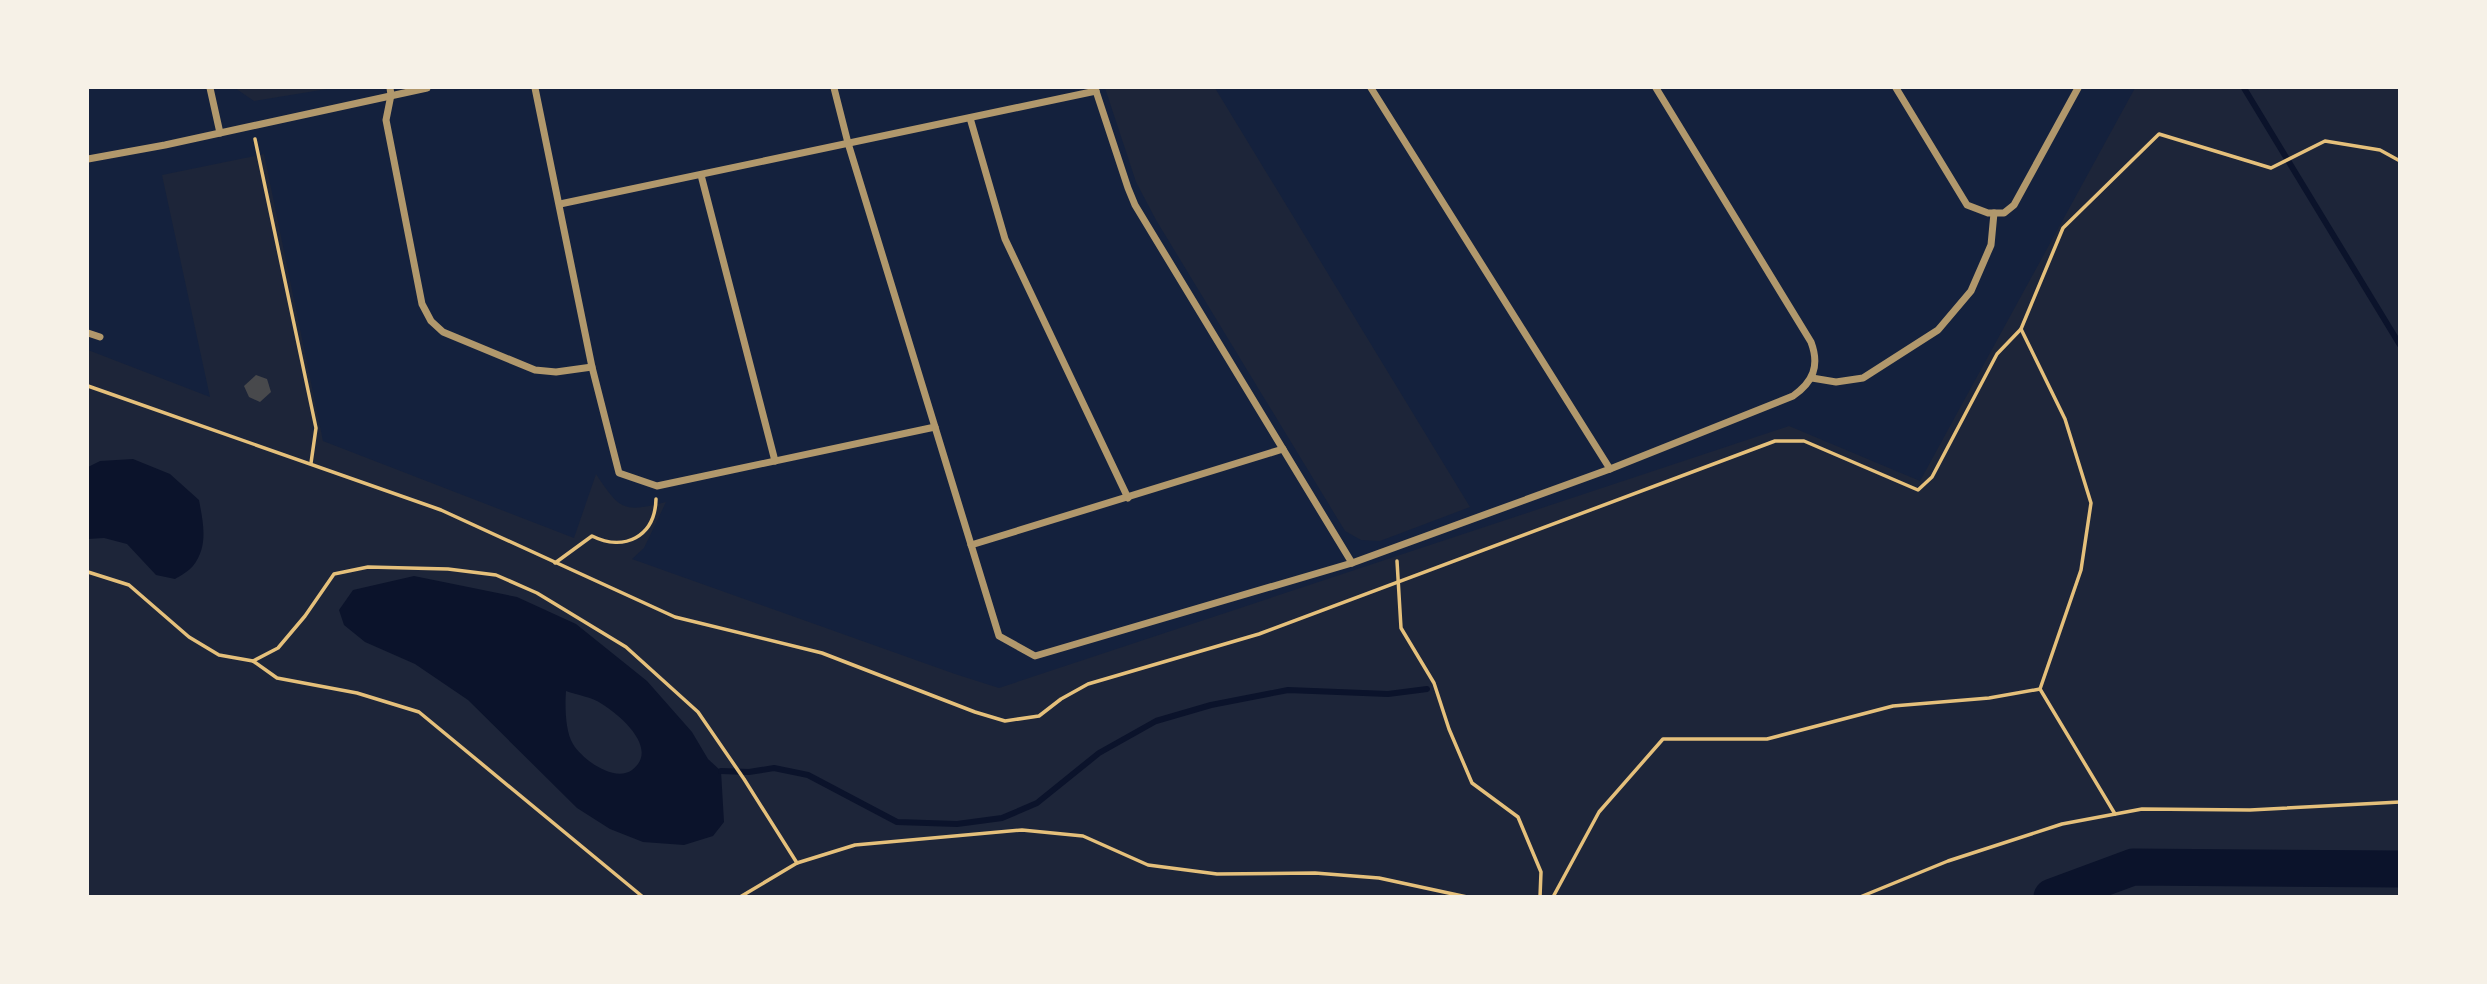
<svg xmlns="http://www.w3.org/2000/svg" width="2487" height="984" font-family="'Fira Sans Condensed',sans-serif">
	<rect width="100%" height="100%" fill="#14213d"/>
	<g fill="#1d2539">
		<path d="M235,88h98l-79,13z"/>
		<path d="M1105,88h110l255,419 -90,34 -19,-1 -16,-9 -189,-311 -20,-38z"/>
		<path d="M2135,88h264v808h-2311v-546l122,47 -48,-222 102,-21 59,287 251,97 22,-64c24,36 27,39 70,28l-22,46 -12,11 323,115 44,14 790,-262 131,55z"/>
	</g>
	<g fill="#0b132b" fill-rule="evenodd">
		<path d="M133,459l37,15 29,26c4,22 10,46 -6,66 -4,5 -13,10 -18,13l-19,-4 -29,-31 -23,-6 -16,1v-72l12,-6z"/>
		<path d="M414,576l103,21 59,27 71,57 45,51 16,27 13,12 3,51 -11,14 -29,9 -41,-3 -33,-13 -33,-21 -109,-108 -53,-36 -50,-22 -21,-17 -5,-15 14,-20zM566,691c11,4 26,6 36,13 18,11 58,45 30,66 -18,13 -50,-11 -59,-26 -8,-13 -8,-39 -7,-53z"/>
	</g>
	<g fill="none" stroke-linecap="round" stroke-linejoin="round">
		<g stroke="#0b132b" stroke-width="6">
			<path d="M2244,88l156,257"/>
			<path d="M721,771l28,1 25,-4 34,7 89,47 60,2 45,-6 35,-15 62,-50 57,-32 55,-16 77,-15 100,4 39,-5"/>
		</g>
		<path stroke="#0b132b" stroke-width="37" d="M2052,897l81,-30 267,2"/>
	</g>
	<path fill="#48494c" d="M256,375l11,4 4,13 -11,10 -11,-5 -5,-11z"/>
	<g fill="none" stroke-linecap="round" stroke-linejoin="round">
		<g stroke="#e5c07b" stroke-width="3.5">
			<path d="M255,139l61,289 -5,35"/>
			<path d="M88,386l353,124 234,107 147,36 153,59 30,9 34,-5 22,-17 27,-15 171,-50 516,-193h29l114,49 14,-13 65,-123 24,-25"/>
			<path d="M1397,561l4,67 33,55 15,46 23,54 46,34 23,55 -1,25"/>
			<path d="M555,563l37,-27c32,16 63,1 64,-37"/>
			<path d="M88,572l41,13 60,52 30,18 34,6 25,-13 27,-32 29,-42 34,-7 80,2 48,6 41,18 89,54 72,65 46,67 53,84"/>
			<path d="M253,661l24,17 80,15 62,19 224,185"/>
			<path d="M2040,689l75,125"/>
			<path d="M740,897l57,-34 58,-18 167,-15 61,6 65,29 69,9 98,-1 64,5 88,19"/>
			<path d="M1553,897l46,-85 64,-73h104l126,-33 96,-8 51,-9 41,-119 10,-67 -26,-84 -44,-90 42,-101 96,-94 112,34 54,-27 55,9 20,11"/>
			<path d="M1860,897l88,-36 114,-37 80,-15 108,1 150,-8"/>
		</g>
		<g stroke="#b1986c" stroke-width="7">
			<path d="M210,88l10,45"/>
			<path d="M390,88l1,7 -5,25 36,184 9,17 12,11 92,38 21,2 36,-5"/>
			<path d="M535,88l57,279 27,106 38,13 278,-59"/>
			<path d="M834,88l14,55 151,493 36,20 317,-93 258,-94 183,-73c20,-14 27,-30 18,-54l-155,-254"/>
			<path d="M1095,88l33,100 7,17 217,358"/>
			<path d="M1371,88l239,381"/>
			<path d="M1896,88l71,117 21,8h16l10,-8 64,-117"/>
			<path d="M970,118l35,121 123,259"/>
			<path d="M88,159l77,-14 262,-57"/>
			<path d="M701,175l74,286"/>
			<path d="M560,204l536,-113"/>
			<path d="M88,333l12,4"/>
			<path d="M1812,378l24,4 27,-4 75,-48 33,-39 20,-46 3,-32"/>
			<path d="M971,545l312,-96"/>
		</g>
	</g>
	<rect width="2487" height="984" fill="none" stroke="#f6f1e7" stroke-width="178"/>
</svg>
